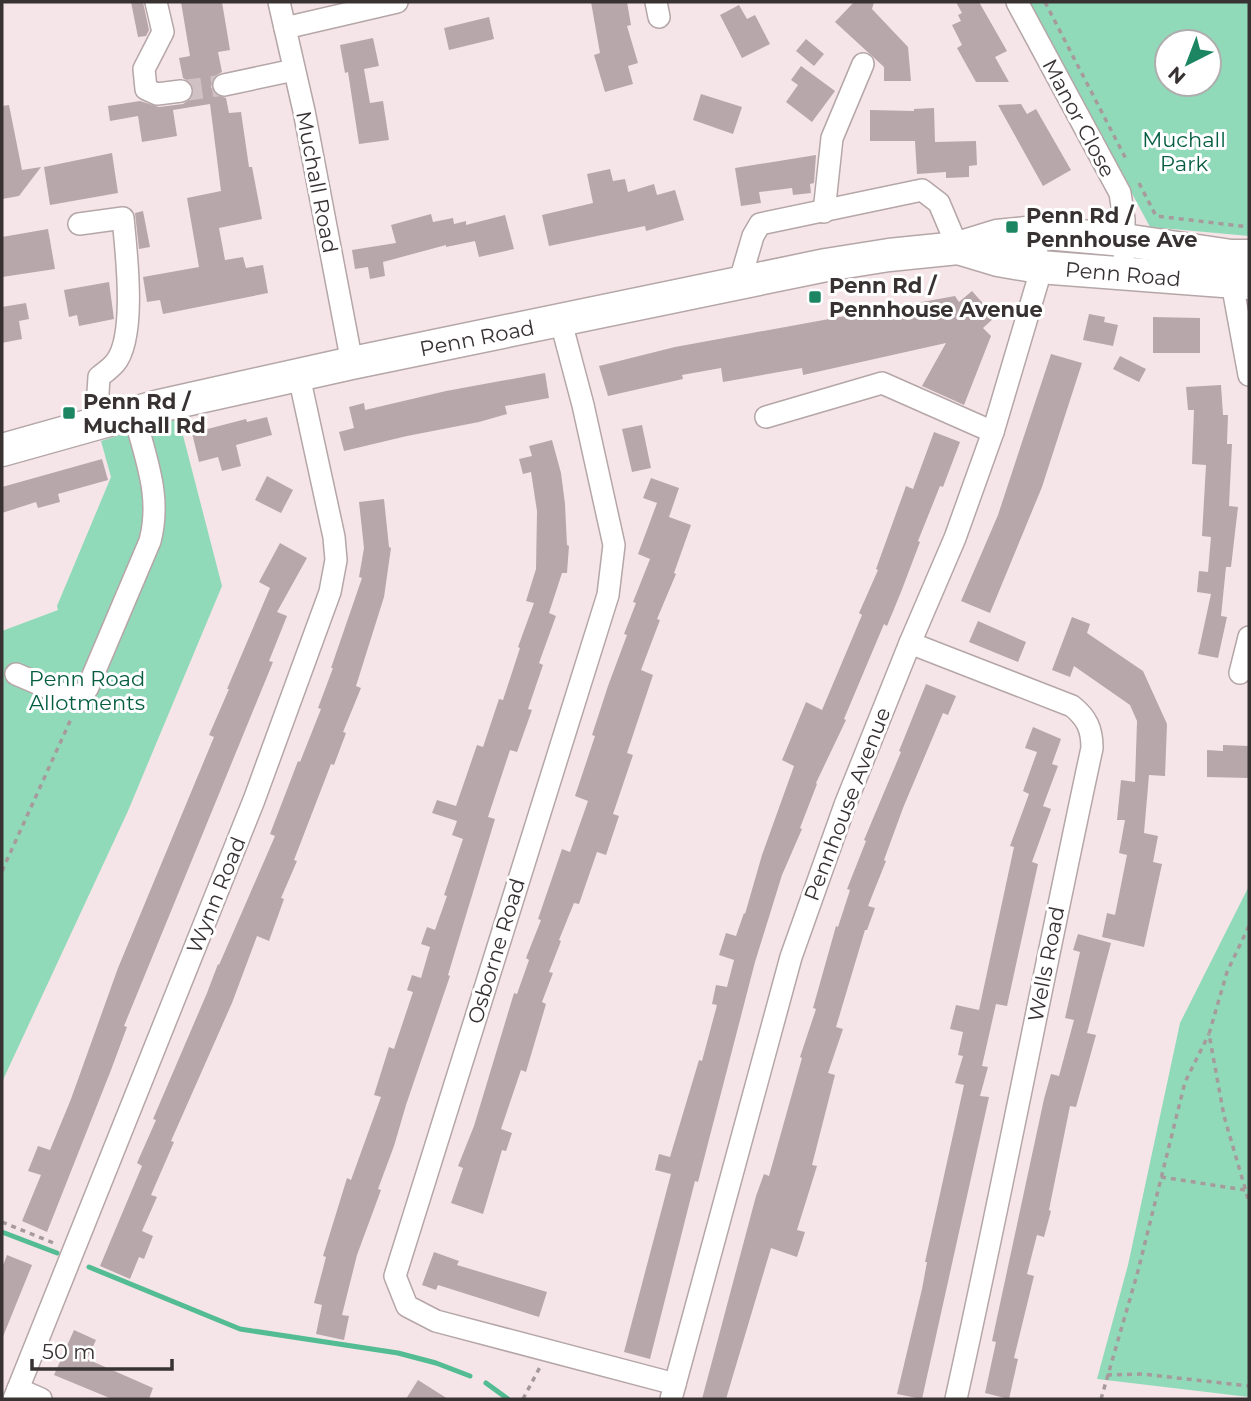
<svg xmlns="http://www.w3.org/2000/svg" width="1251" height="1401" font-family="Montserrat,sans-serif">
	<rect width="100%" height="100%" fill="#f6e5e8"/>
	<g fill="#91dab9" fill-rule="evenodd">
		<path d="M1029,2h220v234l-99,-9zM1167,42h42v42h-42z"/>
		<path d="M178,416l44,170 -94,225 -126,271v-451l56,-21 -1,-4 54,-129 -10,-36z"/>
		<path d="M1249,886v511l-152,-18 31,-114 52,-242z"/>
	</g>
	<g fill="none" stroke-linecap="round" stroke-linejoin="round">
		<g stroke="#53bc93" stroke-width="5">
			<path d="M2,1232l55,21"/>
			<path d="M89,1267l151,62 158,24 38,10 34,13"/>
			<path d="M486,1383l22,16"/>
		</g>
	</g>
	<g fill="#b7a7aa">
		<path d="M131,2h12l6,28 -3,6 -8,1z"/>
		<path d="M181,2h41l8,48 -12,2 4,20 -7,4 -4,11 4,7 11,4 3,15 12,-1 8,55h3l10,52 -43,9 6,32 18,-3 3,11 17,-3 5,28 -105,21 -3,-14 -13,2 -4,-25 56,-10 -12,-69 34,-7 -11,-87 -37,6 4,26 -35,6 -4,-26 -28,5 -2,-15 32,-5 19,6 24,-3 10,-7 1,-8 -3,-6 -8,-5 -4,-20 11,-2z"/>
		<path d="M591,2h36l4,23 -4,1 11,37 -10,3 5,18 -28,8 -11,-37 6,-2z"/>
		<path d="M854,2h20l-2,7 36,38 3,34h-27v-14l-49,-45z"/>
		<path d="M956,2h23l28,49 -12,6 14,25h-33l-19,-34 5,-3 -10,-20 9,-4 -3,-6 4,-2z"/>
		<path d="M739,5l8,14 8,-4 15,29 -28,14 -22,-43z"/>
		<path d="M489,17l5,22 -45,11 -5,-22z"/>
		<path d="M373,38l6,28 -15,3 6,34 13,-2 6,39 -30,4 -11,-72 -3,1 -5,-28z"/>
		<path d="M806,39l18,15 -10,12 -18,-15z"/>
		<path d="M801,66l34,25 -23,31 -26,-20 12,-17 -7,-5z"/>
		<path d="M701,94l41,13 -9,27 -40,-14z"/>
		<path d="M1021,104l6,10 9,-5 35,61 -28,16 -45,-81z"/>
		<path d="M9,105l13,65 19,-3 -22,29 -17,3v-93z"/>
		<path d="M934,108l1,34 41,-1 1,24 -8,1v11l-23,1v-6l-29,2 -2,-33h-45v-31l44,1v-2z"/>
		<path d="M112,153l6,40 -68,12 -6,-38z"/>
		<path d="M816,155l-2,28 -4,1 1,9 -18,2 -1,-7 -33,4 2,11 -20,3 -6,-38z"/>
		<path d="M610,169l3,12 12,-2 3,13 26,-8 3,11 18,-5 9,30 -38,11 -1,-5 -96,20 -7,-31 51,-12 -6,-29z"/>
		<path d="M143,211l7,36 -11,2 -4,-36z"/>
		<path d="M431,214l2,8 20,-4 1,6 12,-3v4l39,-10 9,34 -35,8 -4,-16 -29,6v-2l-63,17 2,14 -15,3 -2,-12 -13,2 -3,-19 44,-7 -5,-18z"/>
		<path d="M48,229l7,40 -53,8v-40z"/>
		<path d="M109,282l5,37 -35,7 -2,-11 -8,2 -5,-27z"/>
		<path d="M972,291l23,26 -12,11 8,8 -27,69 -42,-19 24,-43 -143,32 -1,-7 -79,14 -2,-14 -39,7 1,4 -75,17 -9,-30 76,-19 280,-51 4,6z"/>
		<path d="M26,303l3,16 -10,2 3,18 -20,4v-36z"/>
		<path d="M1089,314l16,3 -1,5 14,3 -5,21 -30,-6z"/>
		<path d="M1153,317l47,1v35h-47z"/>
		<path d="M1051,354l31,9 -40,124 -52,126 -29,-12 37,-86z"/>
		<path d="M1120,356l26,13 -7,13 -26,-13z"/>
		<path d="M545,373l4,25 -44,8 2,8 -28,8 -72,14 -63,15 -5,-19 15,-4 -5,-21 15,-4 1,7 81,-19z"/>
		<path d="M1221,385l2,30h5l-1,29h5l-3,62 9,1 -7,60h-5l-5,49 6,1 -9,41 -20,-4 13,-60 -14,-2 2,-21 9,1 3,-35 -9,-1 4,-71 -14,-1 2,-54h-6l-2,-23z"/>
		<path d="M267,417l5,18 -36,10 5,21 -19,5 -4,-14 -19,5 -7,-29 54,-14 1,3z"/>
		<path d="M642,425l9,43 -19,4 -10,-43z"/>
		<path d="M934,432l26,10 -17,45 -3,-1 -22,55 2,1 -19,50 -14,34 -3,-2 -40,95 2,1 -30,63 1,1 -17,44 2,1 -20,46 -27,87 -57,220 -3,-1 -45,178 -26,-7 47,-178 -16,-4 4,-16 11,3 29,-97 3,1 15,-56 -5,-1 4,-19 11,2 7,-27 -15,-5 7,-22 10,3 8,-23 1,1 17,-59 32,-89 -12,-6 24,-58 16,8 40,-95 -3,-2 19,-43 -2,-1 30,-83 7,3z"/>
		<path d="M552,440l9,33 4,31 2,41 2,1 -2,27h-5l-13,40 7,3 -17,47 4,2 -15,44 4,1 -15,42 -7,-2 -22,67 7,2 -47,156 2,1 -44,129 -12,41 -16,43 3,1 -24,65 -15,60 7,1 -5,24 -28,-6 6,-29 -8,-2 12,-46 -3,-1 24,-78 4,2 30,-83 -7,-2 15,-48 5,2 19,-57 -6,-2 5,-15 9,3 9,-31 -9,-3 6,-17 8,3 12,-34 -3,-1 19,-56 -11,-4 5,-14 -25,-8 5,-13 19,6 21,-61 6,2 16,-48 4,1 17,-52 -2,-1 16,-44 -8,-2 10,-32 1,-58 -6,-39 -8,2 -4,-15 13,-3 -3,-10z"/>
		<path d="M102,459l6,21 -50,14 2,8 -22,6 -2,-6 -34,11v-26z"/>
		<path d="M267,476l26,14 -12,23 -26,-13z"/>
		<path d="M651,478l28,10 -10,29 22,8 -17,48 2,1 -19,45 3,1 -19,50 12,5 -26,78 6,2 -20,59 6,2 -13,39 -9,-3 -18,52 -5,-1 -15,37 2,1 -12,31 4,1 -11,29 4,2 -20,68 -5,-2 -20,59 11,4 -6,18 -4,-1 -19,64 -32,-11 12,-35 -5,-2 16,-40 40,-133 3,1 12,-34 -3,-2 15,-38 -3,-1 24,-70 8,3 18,-51 -13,-5 20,-60 -3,-1 16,-49 19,-51 -3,-1 12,-31 -3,-1 17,-43 -12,-5 19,-51 -14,-5z"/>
		<path d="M384,499l5,48 2,1 -7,49 -28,89 5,2 -18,44 3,1 -12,32 -3,-1 -37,96 3,1 -16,37 3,1 -15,42 -12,-5 -25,67 -61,138 3,1 -23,53 6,2 -15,34 11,5 -9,23 -5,-2 -9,22 -30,-13 42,-100 -5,-3 19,-43 -3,-1 54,-126 11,-29 1,1 56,-129 -5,-2 28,-73 2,1 21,-53 -3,-1 15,-40h-2l31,-90 -3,-1 5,-29 -5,-46z"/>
		<path d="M280,543l27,15 -30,54 10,4 -18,45 4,1 -149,364 3,1 -16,43 -64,162 -25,-11 19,-46 -13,-4 10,-25 12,4 21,-51 47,-131 96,-231 -5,-2 20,-46h-2l43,-101 -11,-6z"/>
		<path d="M1072,617l18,7 -3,9 56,38 24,53 -2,52 -16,-1 -5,58 14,3 -5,26 9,2 -18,83 -42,-10 5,-24 8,2 12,-60 -8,-2 6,-33h-8l4,-40 14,2 2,-61 -7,-16 -56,-39 -4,11 -18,-7z"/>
		<path d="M978,621l48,21 -8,20 -49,-20z"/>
		<path d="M926,684l30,12 -8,19 -5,-2 -40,95 -19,52 2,1 -18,45 7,2 -8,22h-2l-29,97 7,2 -15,44 7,2 -23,90 5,1 -20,64 8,2 -8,25 -26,-9 -45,151h-24l54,-203 8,-22 5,2 33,-118 -2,-1 16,-48 -3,-1 23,-82 2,1 12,-37 -3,-1 19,-48 -2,-1 37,-88 -2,-1z"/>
		<path d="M1033,727l28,12 -9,25 6,2 -15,40 8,3 -19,53 6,2 -31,142 -11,-2 -14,62 6,1 -8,29 9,1 -67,302 -25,-5 25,-105 5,-27h-2l39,-177 -9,-2 8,-27 -5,-1 5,-23 -13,-3 6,-24 23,5 35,-163 -4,-1 19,-52 -6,-3 14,-39 -12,-4z"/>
		<path d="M1223,745l26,1v32l-42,-1v-27l16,1z"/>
		<path d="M1078,934l33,9 -24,90 9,2 -20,72 -6,-1 -21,104 2,1 -7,26 -7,-2 -10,39 7,2 -20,82 4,1 -9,40 -24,-6 11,-51 -4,-1 52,-242 7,-25 8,2 15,-56 -9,-2 15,-66 -7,-2z"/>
		<path d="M434,1252l25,9 -2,4 90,27 -8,25 -101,-32 -2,5 -14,-5z"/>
		<path d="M7,1255l25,10 -30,74v-71z"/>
		<path d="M74,1330l22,10 -9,19 66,29 -4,11h-37l-58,-24z"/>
		<path d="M418,1380l30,19h-42z"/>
	</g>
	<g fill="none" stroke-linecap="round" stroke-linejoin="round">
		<path stroke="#d0c1c4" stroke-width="21" stroke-dasharray="21 10" stroke-linecap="butt" d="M181,91l43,-6"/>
		<g stroke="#b5a6a8" stroke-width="24">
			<g id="minor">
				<path d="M156,2l7,30 -19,37 2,20 11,5 24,-3"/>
				<path d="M279,2l25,109 48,252"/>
				<path d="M656,2l3,15"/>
				<path d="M1017,2l103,191 4,26v35"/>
				<path d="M285,28l112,-26"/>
				<path d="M224,85l70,-15"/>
				<path d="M824,212l8,-74 31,-74"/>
				<path d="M79,224l44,-6c3,32 14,119 -8,145 -4,5 -11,10 -16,14l-3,47"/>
				<path d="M1232,283l17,92"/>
				<path d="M739,284l14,-48 7,-12 162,-34 17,13 19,45"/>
				<path d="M561,322l22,83 31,140 -6,50 -213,681 12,30 29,15 239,63"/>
				<path d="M766,417l116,-34 111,49"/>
				<path d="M910,643l162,63c15,12 20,23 20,42 -47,217 -88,435 -136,651"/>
				<path d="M1240,673l9,-36"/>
				<path d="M16,674l63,27 9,-14 62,-146c12,-46 -5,-83 -16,-128"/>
				<path d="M18,1389l23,10"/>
				<path d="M14,1399l240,-599 76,-208 6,-32 -2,-23 -35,-161"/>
				<path d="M671,1399l120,-442 54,-152 65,-162 45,-105 38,-106 46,-155 -4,-45"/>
			</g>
		</g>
		<g stroke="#b5a6a8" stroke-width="35">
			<g id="highway">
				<path d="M958,248l40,12 41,7 210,16"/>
				<path d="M2,450l157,-44 193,-43 474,-98 63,-10 69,-7 39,-12 38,-4 89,8 107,16h18"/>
			</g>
		</g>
		<g stroke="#a69a9c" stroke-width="3.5" stroke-dasharray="5 5" stroke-linecap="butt">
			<path d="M1045,2l82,159"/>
			<path d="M1139,183l17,33 93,11"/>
			<path d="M2,871l69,-152"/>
			<path d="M1249,926l-22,46 -18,62 15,82 25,86"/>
			<path d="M1161,1177l84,13"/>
			<path d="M2,1222l54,22"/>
			<path d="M1107,1375l35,-1 107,12"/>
			<path d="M523,1399l17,-32"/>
			<path d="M1101,1399l37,-128 47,-189 24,-48"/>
		</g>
		<use href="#minor" stroke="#fff" stroke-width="21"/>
		<use href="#highway" stroke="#fff" stroke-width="32"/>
	</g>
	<g fill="#1c8662" stroke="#fff" stroke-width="2.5">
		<rect x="1005" y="220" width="14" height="14" rx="3.5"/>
		<rect x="808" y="290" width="14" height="14" rx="3.5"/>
		<rect x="62" y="406" width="14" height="14" rx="3.5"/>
	</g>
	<g text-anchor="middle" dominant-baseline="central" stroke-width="6" stroke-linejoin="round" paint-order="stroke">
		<g font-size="21" fill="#383233" stroke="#fff">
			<text transform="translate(1079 118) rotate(62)">Manor Close</text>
			<text transform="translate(317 182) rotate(79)">Muchall Road</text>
			<text transform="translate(1123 274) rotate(5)">Penn Road</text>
			<text transform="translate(477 338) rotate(-11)">Penn Road</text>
			<text transform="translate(847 804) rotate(-69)">Pennhouse Avenue</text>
			<text transform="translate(216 895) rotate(-68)">Wynn Road</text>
			<text transform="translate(496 951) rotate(-73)">Osborne Road</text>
			<text transform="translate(1046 964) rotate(-79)">Wells Road</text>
		</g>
		<g font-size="21" fill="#065d42" stroke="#fff">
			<text x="1184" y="139">Muchall<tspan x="1184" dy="24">Park</tspan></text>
			<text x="87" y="678">Penn Road<tspan x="87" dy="24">Allotments</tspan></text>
		</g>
		<g font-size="21" font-weight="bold" fill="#383233" stroke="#fff" text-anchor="start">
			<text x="1026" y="215">Penn Rd /<tspan x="1026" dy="24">Pennhouse Ave</tspan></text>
			<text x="829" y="285">Penn Rd /<tspan x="829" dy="24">Pennhouse Avenue</tspan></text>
			<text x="83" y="401">Penn Rd /<tspan x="83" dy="24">Muchall Rd</tspan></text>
		</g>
	</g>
	<rect width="1251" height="1401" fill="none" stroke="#383233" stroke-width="7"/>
	<g transform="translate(1188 63) rotate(222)"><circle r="33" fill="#ffffff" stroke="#afadad" stroke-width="2"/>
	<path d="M0-5L12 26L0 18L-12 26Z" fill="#1c8662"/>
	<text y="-10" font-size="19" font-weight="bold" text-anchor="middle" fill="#383233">N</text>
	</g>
	<path d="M32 1359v10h140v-10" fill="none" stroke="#383233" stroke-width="3.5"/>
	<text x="42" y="1359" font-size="21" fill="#383233" stroke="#ffffff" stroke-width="5" paint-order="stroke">50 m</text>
</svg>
